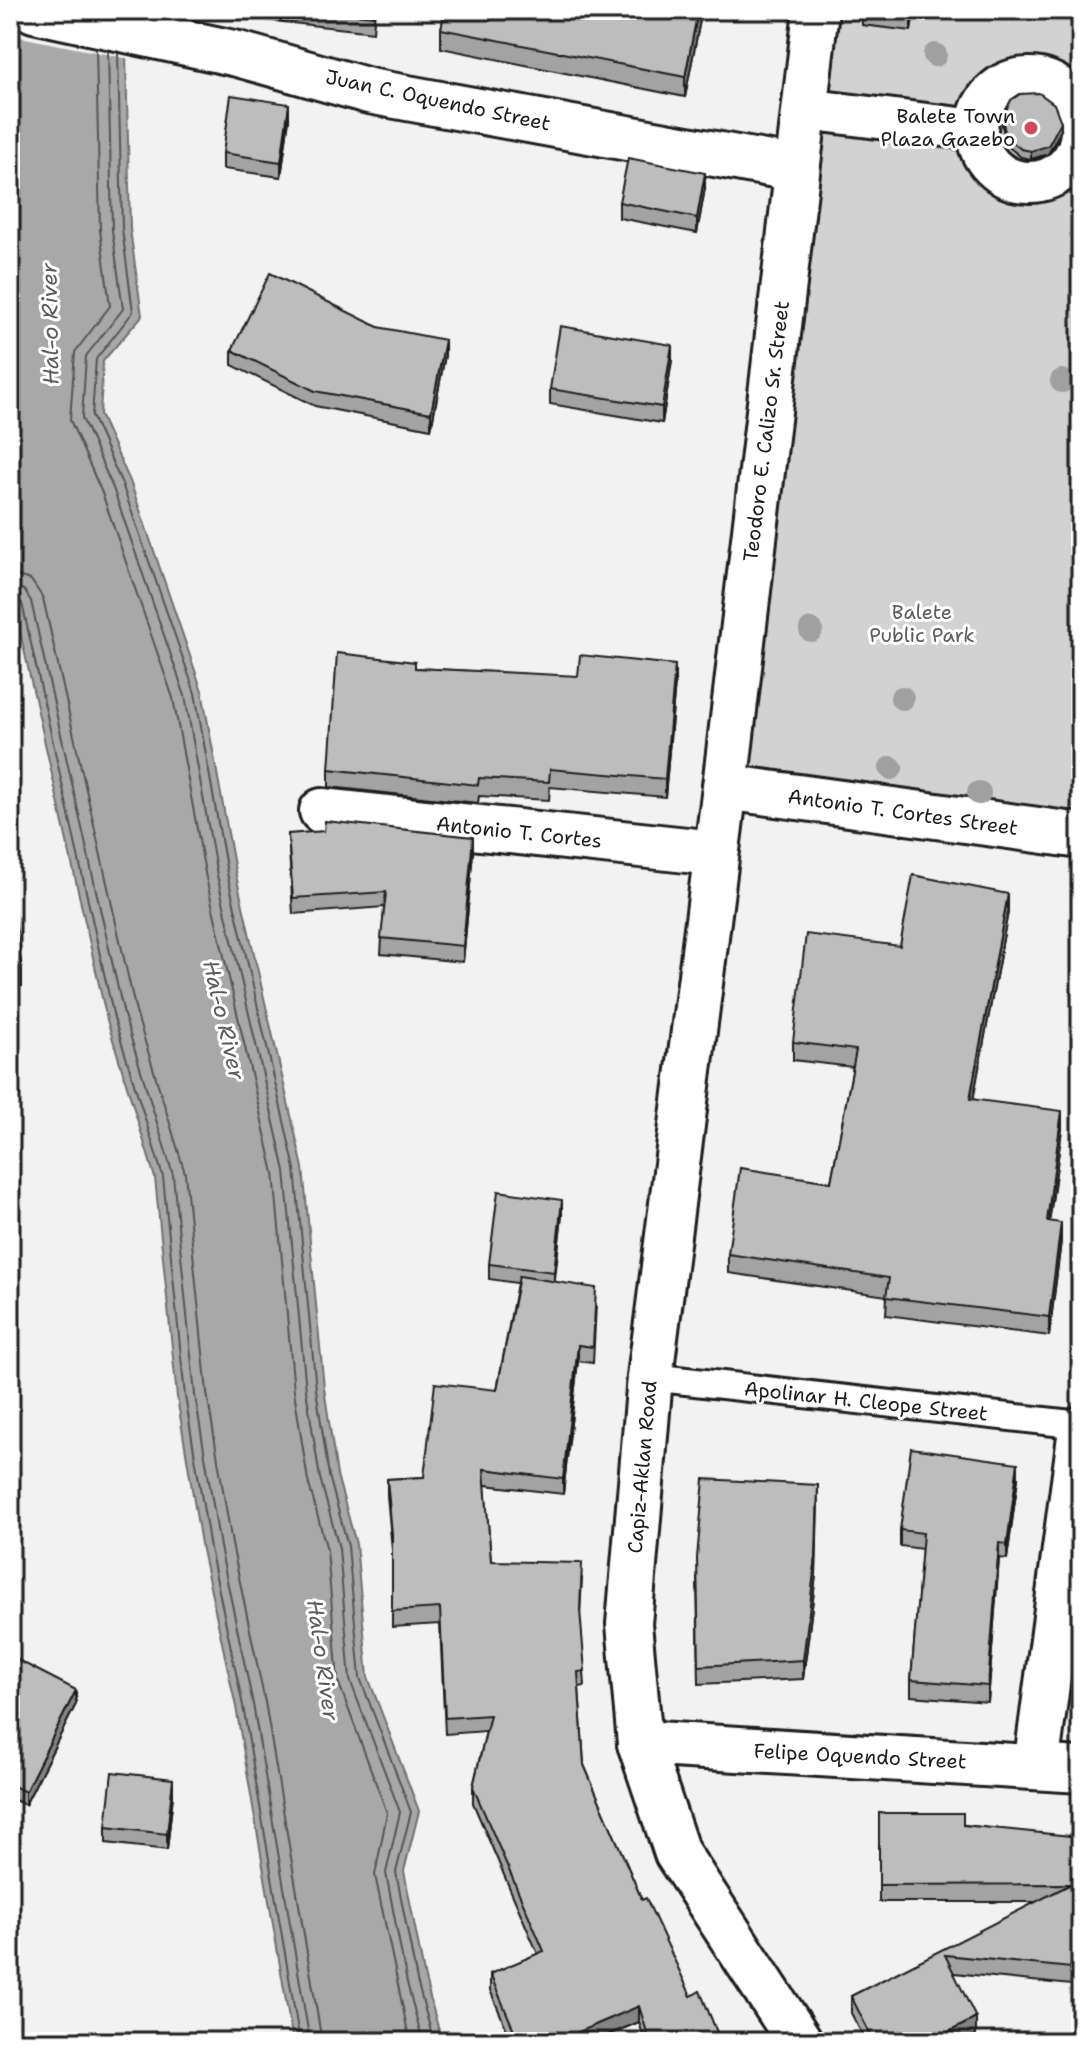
<svg xmlns="http://www.w3.org/2000/svg" width="1091" height="2052" font-family="'Shantell Sans',sans-serif">
	<rect width="100%" height="100%" fill="#f2f2f2"/>
	<filter id="ink" filterUnits="userSpaceOnUse"><feTurbulence type="fractalNoise" baseFrequency=".0125" numOctaves="2"/><feDisplacementMap in="SourceGraphic" scale="16" xChannelSelector="R" yChannelSelector="G"/><feConvolveMatrix kernelMatrix="1 2 1 2 8 2 1 2 1" color-interpolation-filters="sRGB"/></filter>
	<g filter="url(#ink)">
		<path fill="#d2d2d2" stroke="#777" stroke-width="2" d="M839,10h242v806l-337,-43z"/>
		<path fill="#a8a8a8" stroke="#707070" stroke-width="2" d="M10,10h115l5,219 12,87 -39,45 -3,54 30,66 72,210 33,180 68,297 21,220 13,87 19,69 12,133 51,134 -15,60 21,108 17,63h-149l-57,-335 -34,-157 -25,-153 -22,-219 -48,-158 -97,-433z"/>
		<path fill="#f2f2f2" d="M10,10h119l1,49 -120,-24z"/>
		<g fill="none" stroke-linecap="round" stroke-linejoin="round">
			<g stroke="#545454" stroke-width="2">
				<path d="M96,48l4,182 10,76 -35,46 -5,68 32,73 71,205 33,180 68,295 20,218 14,90 19,69 11,131 49,132 -12,62 35,167"/>
				<path d="M108,50l4,180 11,79 -37,47 -4,62 31,70 72,208 32,179 68,296 21,219 14,88 19,70 11,132 50,132 -14,61 21,110 16,59"/>
				<path d="M118,53l4,176 11,83 -37,47 -4,57 30,68 73,209 32,180 68,296 21,220 13,87 19,70 12,132 51,134 -15,60 21,109 17,61"/>
				<path d="M10,574l21,6 12,18 93,414 49,161 22,220 25,151 33,158 57,340"/>
				<path d="M10,586l14,4 7,11 93,414 49,160 22,220 25,152 33,157 57,338"/>
				<path d="M10,596l12,7 92,415 49,159 22,219 25,152 33,158 57,336"/>
			</g>
			<g stroke="#1c1c1c" stroke-width="32">
				<path id="service" d="M650,1377l431,48"/>
			</g>
			<g stroke="#1c1c1c" stroke-width="46">
				<g id="pedestrian">
					<circle cx="1029" cy="130" r="52"/>
					<path d="M805,109l171,21"/>
				</g>
			</g>
			<g stroke="#1c1c1c" stroke-width="50">
				<g id="minor">
					<path d="M34,10l204,44 131,37 428,78"/>
					<path d="M725,787l356,49"/>
					<path d="M322,811l393,42"/>
					<path d="M640,1743l441,27"/>
					<path d="M1036,1767l45,-338"/>
				</g>
			</g>
			<g stroke="#1c1c1c" stroke-width="50">
				<path id="primary" d="M800,2042l-123,-189 -37,-110 -11,-119 21,-247 75,-590 91,-777"/>
			</g>
			<use href="#service" stroke="#fff" stroke-width="26"/>
			<use href="#pedestrian" stroke="#fff" stroke-width="40"/>
			<use href="#minor" stroke="#fff" stroke-width="44"/>
			<use href="#primary" stroke="#fff" stroke-width="44"/>
		</g>
		<g fill="#a0a0a0">
			<circle cx="935" cy="55" r="12"/>
			<circle cx="1062" cy="381" r="12"/>
			<circle cx="811" cy="630" r="12"/>
			<circle cx="902" cy="698" r="12"/>
			<circle cx="891" cy="768" r="12"/>
			<circle cx="979" cy="793" r="12"/>
		</g>
		<g fill="#a3a3a3" stroke="#1c1c1c" stroke-width="2">
			<path d="M256,10h119l-2,22 -117,-13z"/>
			<path d="M445,10h257l-17,87 -244,-49v-19z"/>
			<path d="M862,10h52l-3,21 -49,-6z"/>
			<path d="M1002,118l59,12 -13,24 -17,5 -10,-2 -15,-12 -4,-19z"/>
			<path d="M289,119l-8,58 -58,-8v-16z"/>
			<path d="M705,188l-8,45 -78,-15v-16z"/>
			<path d="M378,327l67,28 -14,74 -116,-23 -83,-41v-15z"/>
			<path d="M672,360l-10,63 -112,-19v-15z"/>
			<path d="M415,668l260,14 -10,115 -115,-10 -1,13 -70,-4 -1,7 -149,-16v-18z"/>
			<path d="M288,834l185,18 -10,110 -82,-8 3,-47 -91,7z"/>
			<path d="M10,884l12,87v15l-12,1z"/>
			<path d="M1008,912l-35,187 89,30 -13,92 12,20 -12,95 -163,-21 1,-19 -159,-23v-19l103,-72 22,-115 -60,-7v-18l107,-96z"/>
			<path d="M562,1215l-8,67 42,22 -3,59 -15,-2 -15,133 -78,-9 6,76 91,17 -2,38 5,70 -6,1 5,78 58,135 49,96 30,46h-76l-6,-20 -48,20h-79l-22,-52v-16l48,-20 -65,-151v-16l13,-56 -41,3 -5,-110 -48,3v-77l-5,-55v-16l37,-2 73,-87 20,-107 -28,-4v-15z"/>
			<path d="M1018,1478l-11,81 -8,-1 -11,144 -77,-6v-16l11,-131 -22,-3v-16z"/>
			<path d="M818,1504l-2,71 -13,104 -104,5 -2,-107z"/>
			<path d="M10,1656l66,48 -51,101 -15,-7z"/>
			<path d="M173,1795l-6,55 -61,-7v-16z"/>
			<path d="M879,1813l202,28v145l-127,-13 22,62 -14,7h-96l-15,-29v-17l186,-94h-158z"/>
		</g>
		<g fill="#848484" stroke="#1c1c1c" stroke-width="2">
			<path d="M698,10h4l-17,87v-20z"/>
			<path d="M912,10h2l-3,21v-15z"/>
			<path d="M289,104v15l-8,58v-15z"/>
			<path d="M1061,122v8l-13,24 -17,5v-8z"/>
			<path d="M705,173v15l-8,45v-15z"/>
			<path d="M445,340v15l-14,74v-16z"/>
			<path d="M672,345v15l-10,63v-16z"/>
			<path d="M675,665v17l-10,115v-18z"/>
			<path d="M473,837v15l-10,110v-16z"/>
			<path d="M1008,894v18l-38,205v-18z"/>
			<path d="M1062,1111v18l-15,110v-18z"/>
			<path d="M562,1200v15l-8,73v-16z"/>
			<path d="M1061,1223v18l-12,95v-19z"/>
			<path d="M578,1345v16l-15,133v-15z"/>
			<path d="M1018,1463v15l-11,81v-15z"/>
			<path d="M818,1485l-2,90 -13,104v-19z"/>
			<path d="M999,1543v15l-11,144v-16z"/>
			<path d="M76,1690v14l-51,101v-13z"/>
			<path d="M173,1779v16l-6,55v-16z"/>
			<path d="M639,2006v16l-48,20h-36z"/>
			<path d="M976,2018v17l-14,7h-33z"/>
		</g>
		<g fill="#bdbdbd" stroke="#1c1c1c" stroke-width="2">
			<path d="M313,10h60v6z"/>
			<path d="M445,10h253l-13,67 -244,-48z"/>
			<path d="M867,10h45l-1,6z"/>
			<path d="M1039,93l15,11 7,18 -13,24 -17,5 -10,-2 -15,-12 -4,-19 9,-18 9,-6z"/>
			<path d="M231,95l58,9 -8,58 -58,-9z"/>
			<path d="M628,158l77,15 -8,45 -78,-16z"/>
			<path d="M270,273l108,54 67,13 -14,73 -116,-22 -83,-41z"/>
			<path d="M560,326l112,19 -10,62 -112,-18z"/>
			<path d="M337,653l78,9v6l163,8 2,-21 95,10 -10,114 -115,-10 -1,13 -70,-4 -1,7 -149,-16z"/>
			<path d="M325,821l148,16 -10,109 -82,-8 5,-46 -93,6 -5,-64 36,-3z"/>
			<path d="M913,875l95,19 -38,205 92,12 -15,110 14,2 -12,94 -163,-20 3,-19 -161,-24 12,-86 91,14 25,-132 -63,-8 13,-108 94,12z"/>
			<path d="M10,884l12,87 -12,2z"/>
			<path d="M498,1191l64,9 -8,72 -65,-8z"/>
			<path d="M519,1276l77,12 -3,59 -15,-2 -15,134 -79,-10 7,92 91,2 -2,47 5,61 -7,1 6,93 58,135 4,-2 45,98 9,-5 21,51h-71l-11,-36 -84,36h-36l-29,-68 54,-23 -71,-164 17,-72 -45,3 -5,-110 -48,3v-77l-5,-55 37,-2 11,-94 62,7z"/>
			<path d="M911,1448l107,15 -11,81 -8,-1 -11,143 -77,-6 12,-147 -23,-3z"/>
			<path d="M704,1479l114,6 -2,71 -13,104 -104,6 -2,-108z"/>
			<path d="M10,1656l66,34 -51,102 -15,-8z"/>
			<path d="M112,1772l61,7 -6,55 -61,-7z"/>
			<path d="M879,1813h84v12l117,12 1,132 -136,-14 31,63 -47,24h-55l-23,-46 220,-112 -192,1z"/>
		</g>
	</g>
	<circle fill="#d1495b" stroke="#fff" stroke-width="3" cx="1031" cy="128" r="8"/>
	<g text-anchor="middle" dominant-baseline="central" stroke-width="6" stroke-linejoin="round" paint-order="stroke">
		<g font-size="20" fill="#1c1c1c" stroke="#fff">
			<text transform="translate(438 100) rotate(12)">Juan C. Oquendo Street</text>
			<text transform="translate(766 431) rotate(-83)">Teodoro E. Calizo Sr. Street</text>
			<text transform="translate(903 812) rotate(8)">Antonio T. Cortes Street</text>
			<text transform="translate(519 832) rotate(6)">Antonio T. Cortes</text>
			<text transform="translate(866 1401) rotate(6)">Apolinar H. Cleope Street</text>
			<text transform="translate(642 1467) rotate(-85)">Capiz-Aklan Road</text>
			<text transform="translate(860 1756) rotate(3)">Felipe Oquendo Street</text>
		</g>
		<g font-size="20" fill="#1c1c1c" stroke="#fff" text-anchor="end">
			<text x="1015" y="116">Balete Town<tspan x="1015" dy="23">Plaza Gazebo</tspan></text>
		</g>
		<g font-size="20" fill="#5c5c5c" stroke="#fff">
			<text x="922" y="612">Balete<tspan x="922" dy="23">Public Park</tspan></text>
		</g>
		<g font-size="22" font-style="italic" fill="#5b5b5b" stroke="#fff">
			<text transform="translate(50 324) rotate(-91)">Hal-o River</text>
			<text transform="translate(224 1020) rotate(77)">Hal-o River</text>
			<text transform="translate(323 1660) rotate(82)">Hal-o River</text>
		</g>
	</g>
	<rect width="1091" height="2052" fill="none" stroke="#fff" stroke-width="40"/>
	<rect x="20" y="20" width="1051" height="2012" fill="none" stroke="#1c1c1c" stroke-width="3" filter="url(#ink)"/>
</svg>
